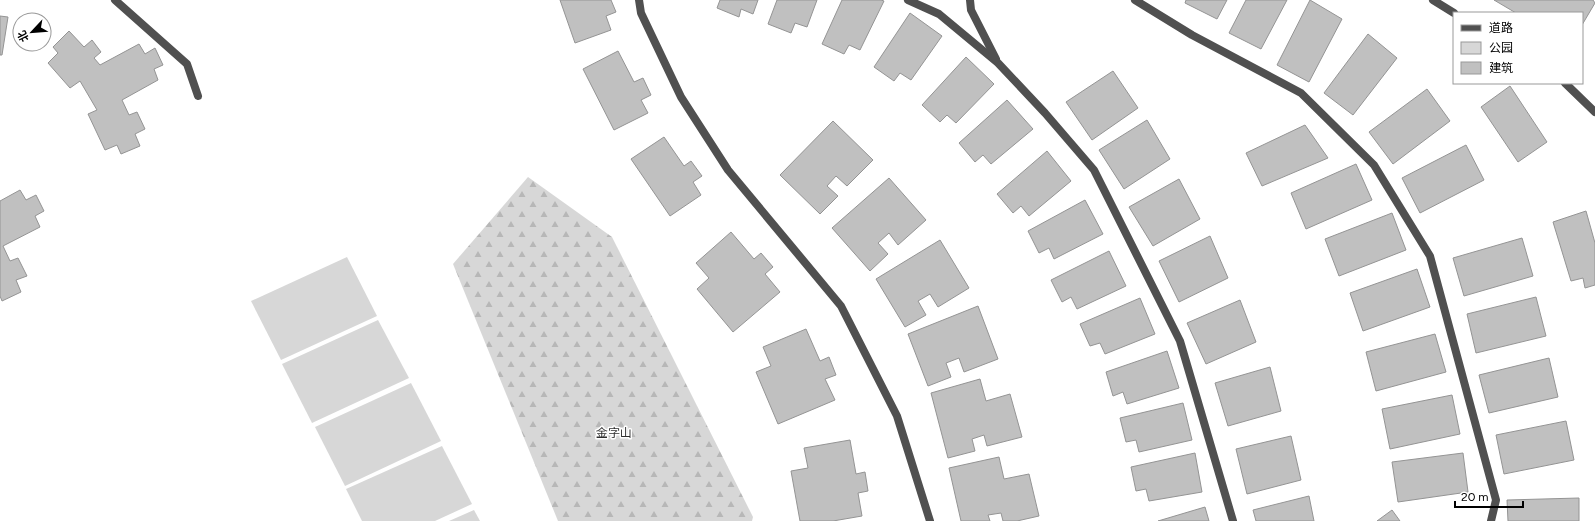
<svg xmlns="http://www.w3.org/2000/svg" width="1595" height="521" font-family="Figtree,'Noto Sans SC',sans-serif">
	<defs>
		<pattern id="forest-firs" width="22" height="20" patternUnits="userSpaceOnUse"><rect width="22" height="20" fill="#d7d7d7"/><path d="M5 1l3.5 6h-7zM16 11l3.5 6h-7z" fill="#b7b7b7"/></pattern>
	</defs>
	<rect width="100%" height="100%" fill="#fff"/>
	<g fill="#d7d7d7">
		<path d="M347,257l30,59 -96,44 -30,-59z"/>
		<path d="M378,320l31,58 -97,45 -30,-59z"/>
		<path d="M411,383l30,58 -96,45 -30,-59z"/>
		<path d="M442,446l30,58 -37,17h-73l-16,-32z"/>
		<path d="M474,510l6,11h-31z"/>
	</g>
	<path fill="url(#forest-firs)" d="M528,177l84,60 141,280 -1,4h-194l-105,-257z"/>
	<g fill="#c0c0c0" stroke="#949494">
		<path d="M560,0h51l5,12 -10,4 5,14 -36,13z"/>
		<path d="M720,0h38l-5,14 -12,-5 -2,8 -22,-9z"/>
		<path d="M777,0h40l-10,27 -12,-4 -4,10 -23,-9z"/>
		<path d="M842,0h39l3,1 -24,49 -11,-5 -5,9 -22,-10z"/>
		<path d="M1186,0h41l-10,19 -32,-16z"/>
		<path d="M1246,0h41l-26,49 -32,-16z"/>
		<path d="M1310,0l32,19 -33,63 -32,-17z"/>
		<path d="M1494,0h99l2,3 -13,22v-12h-66z"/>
		<path d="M910,13l32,23 -31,44 -11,-7 -6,8 -20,-14z"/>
		<path d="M0,16l8,1 -6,38h-2z"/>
		<path d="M69,31l15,16 8,-7 9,12 -7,6 6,7 39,-21 6,10 10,-6 8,17 -9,4 4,11 -36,20 7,15 8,-3 8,17 -10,5 5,12 -19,8 -4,-9 -12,5 -17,-36 9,-4 -17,-29 -10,7 -22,-25 10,-10 -5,-6z"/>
		<path d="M1368,34l29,24 -44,57 -29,-22z"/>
		<path d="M618,51l16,31 9,-4 8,17 -10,5 7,13 -34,17 -31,-61z"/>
		<path d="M966,57l28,27 -38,39 -9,-8 -7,7 -18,-17z"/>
		<path d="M1113,71l25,37 -46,32 -26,-38z"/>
		<path d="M1510,86l37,56 -29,20 -37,-55z"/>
		<path d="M1427,89l23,32 -57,43 -24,-32z"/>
		<path d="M1007,100l26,29 -42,35 -8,-9 -8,7 -16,-19z"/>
		<path d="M1147,120l23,39 -46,30 -25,-39z"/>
		<path d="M833,121l40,39 -26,26 -11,-10 -9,10 11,10 -18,18 -40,-39z"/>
		<path d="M1305,125l23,33 -66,28 -16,-33z"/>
		<path d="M664,137l20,29 7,-5 11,15 -9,6 8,13 -31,21 -39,-57z"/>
		<path d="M1466,145l18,35 -64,33 -18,-35z"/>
		<path d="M1047,151l24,30 -42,35 -8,-10 -8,7 -16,-19z"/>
		<path d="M1356,164l16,36 -66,29 -15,-36z"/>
		<path d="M889,178l37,42 -28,25 -9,-12 -11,10 10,11 -18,17 -38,-43z"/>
		<path d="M1179,179l21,40 -47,27 -24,-39z"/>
		<path d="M20,190l6,10 10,-5 8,16 -9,5 5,11 -37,19 7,15 8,-3 9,18 -11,4 5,12 -19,9 -2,-5v-95z"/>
		<path d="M1085,200l18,34 -49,25 -5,-11 -10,5 -11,-22z"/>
		<path d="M1586,211l9,32v42l-10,3 -2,-10 -12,3 -18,-59z"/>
		<path d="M1392,213l14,37 -67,26 -14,-37z"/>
		<path d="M731,232l23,27 7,-6 12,14 -8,7 15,18 -47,40 -36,-43 12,-11 -13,-15z"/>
		<path d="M1210,236l18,42 -49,24 -20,-41z"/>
		<path d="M1522,238l11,38 -69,20 -11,-38z"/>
		<path d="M940,240l29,48 -31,19 -8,-13 -12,7 8,14 -21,12 -29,-48z"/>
		<path d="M1109,251l17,35 -49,23 -6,-12 -9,5 -11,-22z"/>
		<path d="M1417,269l13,38 -67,24 -13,-38z"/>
		<path d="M1536,297l10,39 -70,17 -9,-39z"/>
		<path d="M1140,298l15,36 -50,20 -5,-11 -10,3 -10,-22z"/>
		<path d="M1240,300l16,42 -50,22 -19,-41z"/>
		<path d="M978,306l20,53 -34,13 -5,-14 -13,5 5,14 -23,9 -20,-52z"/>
		<path d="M806,329l14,32 9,-4 7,18 -11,4 10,21 -57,24 -22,-52 15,-6 -8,-19z"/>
		<path d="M1435,334l11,38 -70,19 -10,-39z"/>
		<path d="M1167,351l12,37 -52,16 -4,-12 -10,4 -7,-24z"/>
		<path d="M1549,358l9,39 -69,16 -10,-38z"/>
		<path d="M1270,367l11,44 -53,15 -13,-43z"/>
		<path d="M980,379l6,22 24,-7 12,43 -35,9 -3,-11 -12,4 3,12 -27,7 -17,-65z"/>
		<path d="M1452,395l8,39 -70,15 -8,-40z"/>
		<path d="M1183,403l9,37 -53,12 -3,-12 -10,2 -6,-24z"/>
		<path d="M1566,421l8,39 -70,14 -8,-39z"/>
		<path d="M1291,436l10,44 -54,14 -11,-45z"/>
		<path d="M850,440l6,34 9,-2 3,19 -10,2 4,23 -29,5h-33l-9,-50 17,-3 -4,-20z"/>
		<path d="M1195,453l7,39 -53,9 -3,-12 -10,2 -5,-24z"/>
		<path d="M1463,453l5,39 -70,10 -6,-40z"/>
		<path d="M999,457l5,22 25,-5 10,42 -22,5h-14l-2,-8 -13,2 2,6h-29l-12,-53z"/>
		<path d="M1309,496l5,25h-58l-3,-11z"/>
		<path d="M1579,498v23h-71l-1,-21z"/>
		<path d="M1205,507l4,14h-51z"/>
		<path d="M1392,510l8,11h-23z"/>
	</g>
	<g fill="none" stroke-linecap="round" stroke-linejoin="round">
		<g stroke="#505050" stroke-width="8">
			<path d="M115,0l72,64 11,32"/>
			<path d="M639,0l2,13 40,84 47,73 113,136 56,110 33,105"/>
			<path d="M908,0l31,14 59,49 47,50 49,57 86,171 53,180"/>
			<path d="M970,0l1,10 25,49"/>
			<path d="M1135,0l57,35 109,58 73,72 56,91 66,244 -5,21"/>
			<path d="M1433,0l21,13"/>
			<path d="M1565,83l30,29"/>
		</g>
	</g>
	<g text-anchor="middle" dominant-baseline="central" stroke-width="3" stroke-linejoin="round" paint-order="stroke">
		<g font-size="12" fill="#2e2e2e" stroke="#fff">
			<text x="614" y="433">金字山</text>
		</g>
	</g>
	<rect x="1453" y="12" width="130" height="72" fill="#ffffff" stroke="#999999"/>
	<rect x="1461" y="25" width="20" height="6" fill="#505050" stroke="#999999"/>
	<text x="1489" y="32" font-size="12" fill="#000000">道路</text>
	<rect x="1461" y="42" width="20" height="12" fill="#d7d7d7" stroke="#999999"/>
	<text x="1489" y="52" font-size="12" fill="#000000">公园</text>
	<rect x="1461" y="62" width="20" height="12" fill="#c0c0c0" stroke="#999999"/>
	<text x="1489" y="72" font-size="12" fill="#000000">建筑</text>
	<g transform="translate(32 32) rotate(244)"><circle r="19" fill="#ffffff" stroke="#999999"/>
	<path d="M0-3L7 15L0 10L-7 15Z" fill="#000000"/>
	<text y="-6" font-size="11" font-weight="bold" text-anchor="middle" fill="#000000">北</text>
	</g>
	<path d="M1455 501v6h68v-6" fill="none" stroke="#000000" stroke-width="2"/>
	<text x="1461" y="501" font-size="12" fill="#000000" stroke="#ffffff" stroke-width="3" paint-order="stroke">20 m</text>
</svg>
